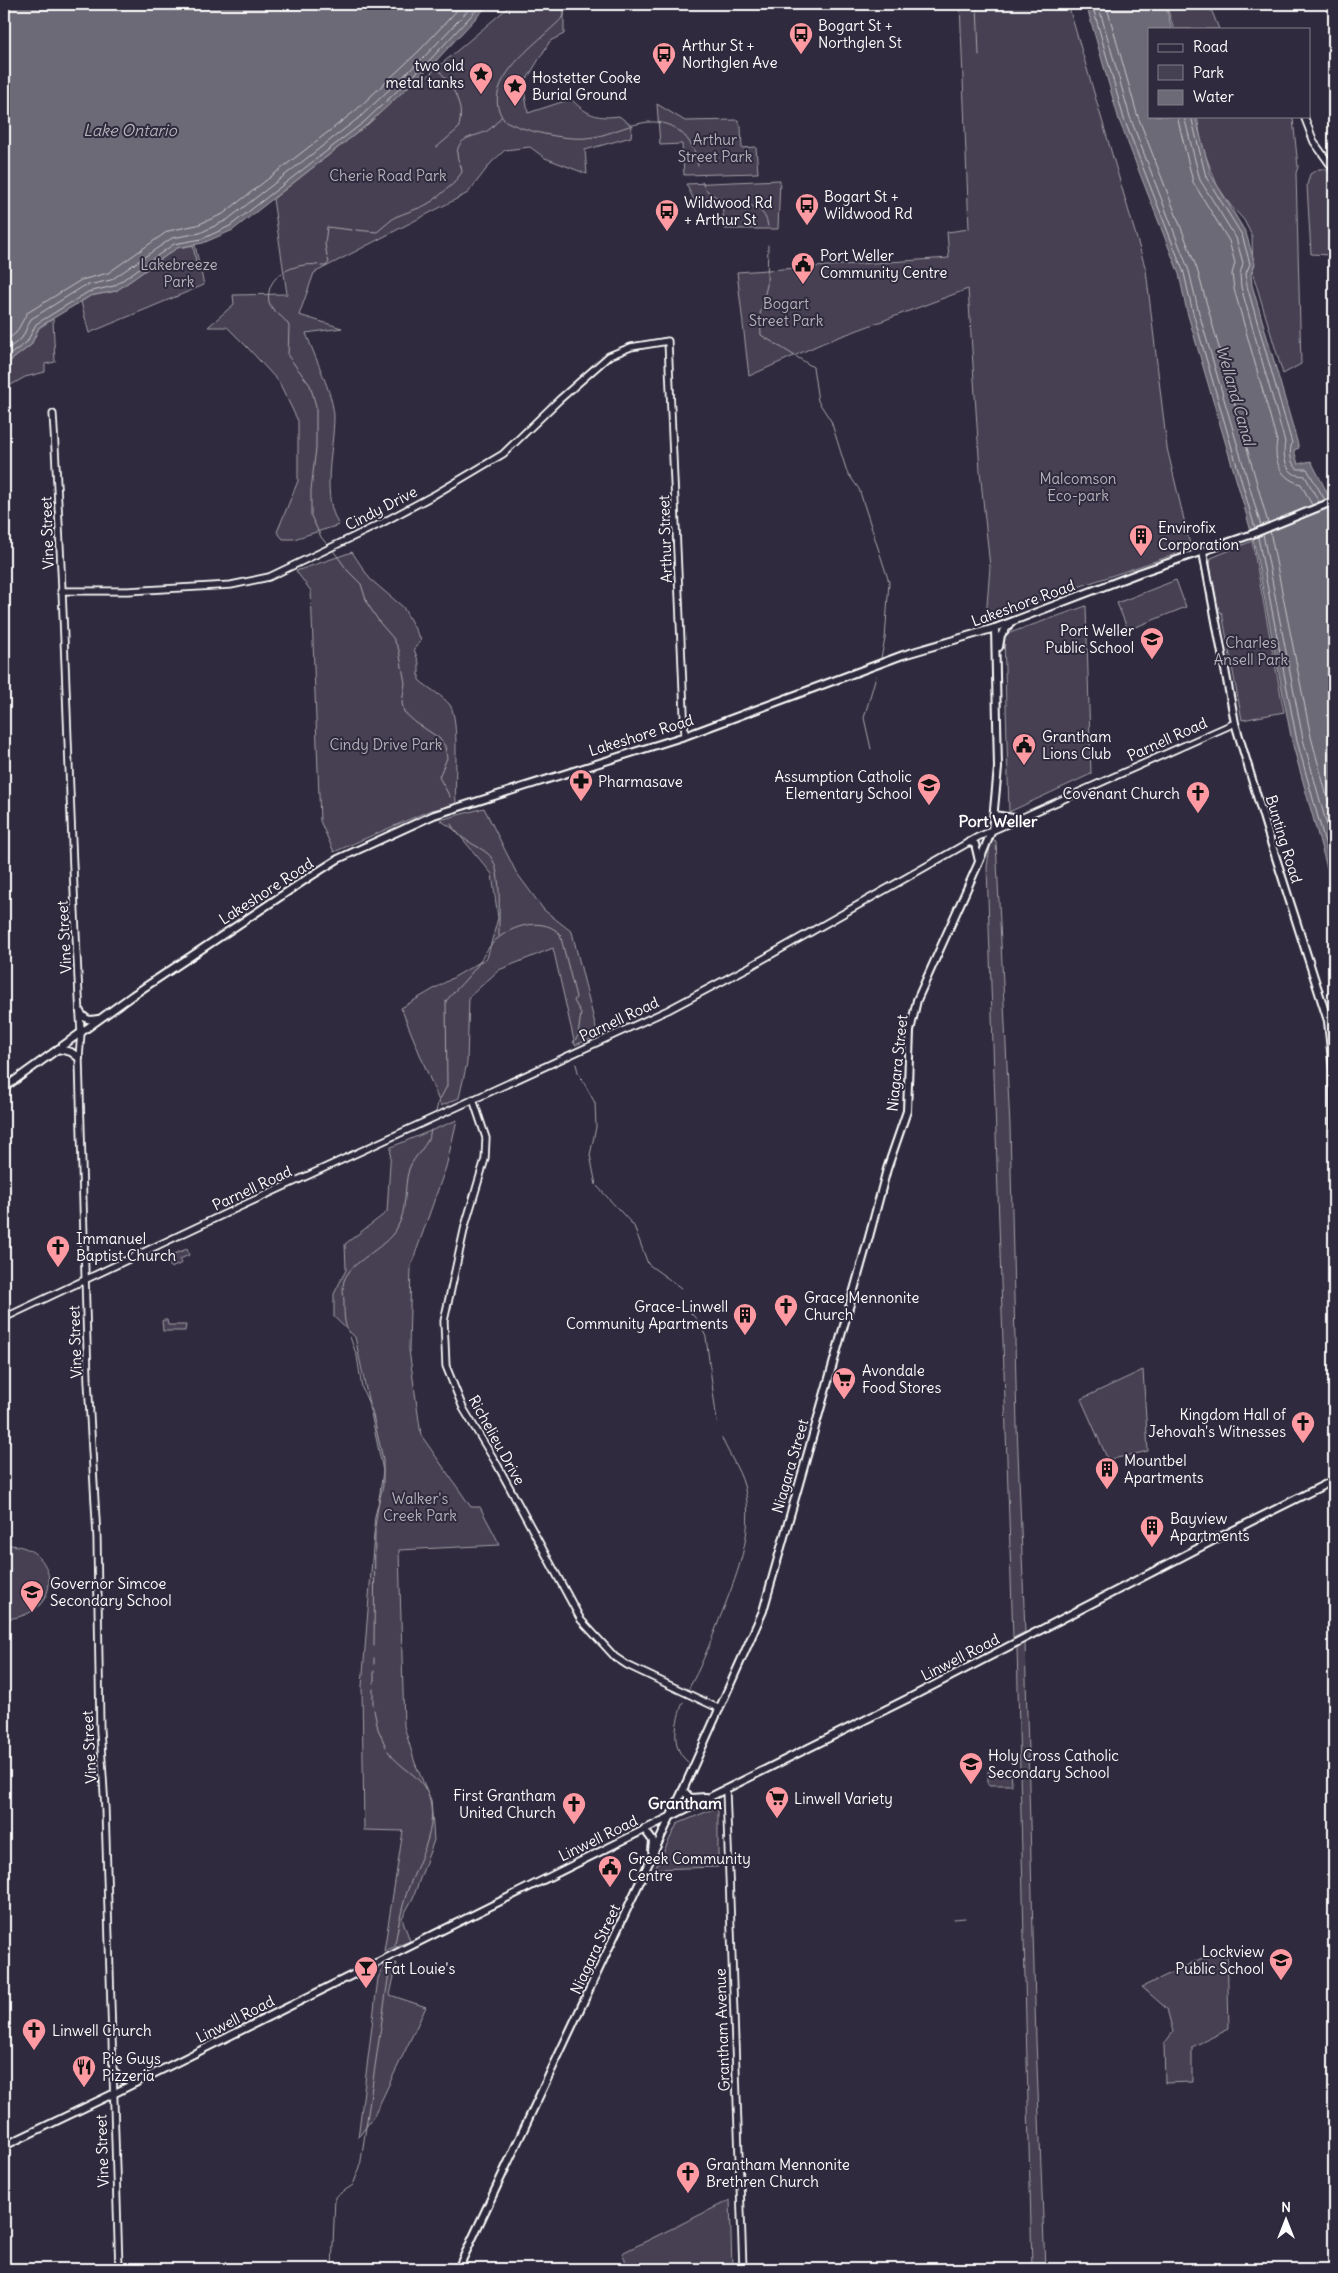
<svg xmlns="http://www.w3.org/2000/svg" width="1338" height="2273" font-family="Delius,sans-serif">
	<rect width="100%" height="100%" fill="#2f2a3d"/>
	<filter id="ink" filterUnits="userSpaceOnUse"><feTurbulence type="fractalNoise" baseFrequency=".02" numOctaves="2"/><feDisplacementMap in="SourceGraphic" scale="10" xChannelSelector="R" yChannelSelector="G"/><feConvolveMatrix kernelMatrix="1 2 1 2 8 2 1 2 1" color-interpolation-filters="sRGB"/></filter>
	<g filter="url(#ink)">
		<g fill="#464152" stroke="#a2a0a8">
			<path d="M512,4h52v30l-14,7 -23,38 -4,3 5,31 43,-14c16,16 26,20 48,17l13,10 -1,11 -46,13 2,24 -42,-16 -15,-11 -25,3 -14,13 -23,30 -154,80 -15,42 43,13 -36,5c8,22 27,61 28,83 0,35 -14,78 5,109l-45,14h-11l-6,-7 21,-51v-60l-19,-39 -31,-34 -21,-21h-19l26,-23 -1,-9 54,-1 -14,-95 94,-74 49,-47 2,6z"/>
			<path d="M960,4h108l78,266 21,178 24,101 -205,69 4,-51 -10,-96 -12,-182 -145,54 -74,33 -12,-104 212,-14 -2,-26 22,-3z"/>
			<path d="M1166,4h43l10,25h-45z"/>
			<path d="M657,104l28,17 53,-1 3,7 1,21 14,-1 2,26 -74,2 -2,-31 -22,1z"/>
			<path d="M1197,116h94l2,2 5,49 -2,6 5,191 -18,10 -30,-100 -1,-38 -8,-16 -13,-14 -14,-21 -15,-39z"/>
			<path d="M1319,169h6l9,8v89h-4v-11l-19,-1 -4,-69 3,-11z"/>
			<path d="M780,180l-2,49h-53l-3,-22 -25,-1 -11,-22z"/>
			<path d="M195,245l9,40 -115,48 -8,-31 9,-6 26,-5 61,-43z"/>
			<path d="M53,319l2,43 -10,2v8l-20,5 -21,12v-23l27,-21 8,-17z"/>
			<path d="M1252,541l32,171 -42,8 -20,-107 -4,-3 -8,-45 1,-7z"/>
			<path d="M352,552l18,27 33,28 18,33 -7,9 5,14v17c9,8 24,16 31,25 10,15 4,75 6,97l-4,4 -21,4 -97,42 -14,-31 -9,-230 -15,-20z"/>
			<path d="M1176,580l10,27 -58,23 -11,-27z"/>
			<path d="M1086,606l5,168 -82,38 -5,-177z"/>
			<path d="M484,808l32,64 28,38 28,22 26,104 -23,9 -22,-97 -54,22 -30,27 -2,66 -8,35 -18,8 -40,-98 86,-50 11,-40 -6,-44 -37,-44 -15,-10z"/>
			<path d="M991,839l5,2 14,285 7,300 8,206 -12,6 -26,-771z"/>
			<path d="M457,1120l-11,47 -35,99 -2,84 12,85 50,72h9l20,38 -101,5 5,176 11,37 16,37 3,40 -21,58 -11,20 8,23 -26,10 19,-120 -39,-1 -2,-144 12,-152 9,-63 -28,-134 -21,-20v-23l12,-24 -1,-26 42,-32 4,-65z"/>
			<path d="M187,1249l2,6 -9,4 2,4 -11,5 -5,-11z"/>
			<path d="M163,1320h4l1,5h18l-1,6h-22l-1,-10z"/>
			<path d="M1143,1370l5,81 -40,9 -27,-61z"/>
			<path d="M4,1545c56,-3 64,71 0,74z"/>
			<path d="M1025,1642l11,398 9,229h-13l-15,-623z"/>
			<path d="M1011,1770l1,15h-24v-14z"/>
			<path d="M718,1807v60l-63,2 22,-45z"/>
			<path d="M1227,1946l2,83 -37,18v35l-27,1 -1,-39 9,-12 -6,-23 -25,-22z"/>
			<path d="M397,1963l-7,32 36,12 -52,109 -16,22 20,-160 6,-12z"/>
			<path d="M730,2200l2,69h-103l-7,-16z"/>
		</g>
		<g fill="#6d6a77" stroke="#a7a6ad">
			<path d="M4,4h485l-56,60 -66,61 -134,105 -30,13 -26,5 -61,43 -26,5 -51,31 -8,18 -27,21z"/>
			<path d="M1086,4h79l7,25h-23v87h46l16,59 35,58 9,31 -4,10 1,11 47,163 -5,2 4,14 13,-3 23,45v387l-42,-151 -38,-199 -10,-37 -57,-194 -8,-38 -60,-154z"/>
		</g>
		<path fill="#2f2a3d" d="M1332,497l2,9 -83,33 -3,-8z"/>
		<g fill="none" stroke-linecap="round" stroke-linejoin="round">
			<g stroke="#c5c3c9" stroke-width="1">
				<path d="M1092,4l32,115 60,154 9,40 62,215"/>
				<path d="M1098,4l32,113 59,154 10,42 62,213"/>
				<path d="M1106,4l31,110 60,155 71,254"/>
				<path d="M1177,116l16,66 36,59 6,22 -3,11 2,15 43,152c-4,21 4,38 24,43l11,21"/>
				<path d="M1184,116l16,64 36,58 7,25 -3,11 1,13 44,155c-2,9 -1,26 8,31 3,3 8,2 12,3l14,26"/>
				<path d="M1191,116l15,61 36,58 8,29 -4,9 1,13 45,157c-3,8 -2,21 6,26h9l18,31"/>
				<path d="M4,342l12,-9 11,-20 54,-33 27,-7 60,-42 29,-6 26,-11 132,-103 64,-60 44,-47"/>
				<path d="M4,352l18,-14 9,-19 53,-33 27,-6 61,-42 28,-5 27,-13 133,-103 65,-61 49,-52"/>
				<path d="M4,359l23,-17 9,-18 52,-32 26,-6 60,-42 28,-5 28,-13 134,-104 65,-61 53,-57"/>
				<path d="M1270,531l41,206 23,86"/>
				<path d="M1263,534l40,205 31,112"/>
				<path d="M1258,537l39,204 37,134"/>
			</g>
			<g stroke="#a7a6ad" stroke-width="1">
				<path d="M565,4l-1,12c-21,24 -88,65 -60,104 18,11 61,20 82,18 19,-1 37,-12 56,-15 29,-6 53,14 56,43"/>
				<path d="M977,4l2,51"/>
				<path d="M433,64c17,17 34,41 25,65l-21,18"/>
				<path d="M702,182c9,30 62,9 66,44"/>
				<path d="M356,230l21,2 18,-15 29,-11 10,-6 20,-17 8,-11c0,-7 -5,-11 -5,-19 2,-19 21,-15 33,-24 4,-4 8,-8 11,-12"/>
				<path d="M193,245l4,23"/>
				<path d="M768,245l-1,40 -7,29 1,21 52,32 5,34 13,20 16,51 12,17 30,93 -4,57 -4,19"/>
				<path d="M327,256l-2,-12 2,-17 25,3"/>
				<path d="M318,265c-21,-3 -54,9 -49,37 2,9 16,15 20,24l-1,30 22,29 6,21v42l-5,42v26l10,21 8,10"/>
				<path d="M321,266h5l3,-4 -1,-3"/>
				<path d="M332,549l16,22 13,13 6,19 13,20 13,15 6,12 6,33 -3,20 2,9 11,10 24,16 6,8 2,12 -8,19 11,20"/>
				<path d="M871,749l-7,-31 12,-42"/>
				<path d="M451,824c8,16 23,19 36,29 17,12 11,63 12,83"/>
				<path d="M576,1064l2,8 17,31 1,24 -6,28 6,30 38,41 14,38 33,24"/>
				<path d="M436,1112l2,-9 9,-17 -1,-85c10,-12 22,-23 31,-35 7,-11 13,-23 24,-30 16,-12 44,-18 59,-2l16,63 -2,4 7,12 -3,23 -5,7"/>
				<path d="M689,1303l1,9 9,10 7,15 11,85"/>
				<path d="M349,1333c-5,-9 -5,-19 -5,-29 0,-8 -2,-15 0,-23 6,-20 39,-30 53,-53 11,-19 6,-39 12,-59 5,-14 20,-23 22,-39"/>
				<path d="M350,1337l7,19 5,32 10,23 11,48v27l-8,30 -1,11"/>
				<path d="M374,1646l1,-116"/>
				<path d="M374,1658v6"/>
				<path d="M374,1671v12"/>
				<path d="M689,1688c11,-19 19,-40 27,-60 16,-42 38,-87 30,-133 -3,-22 -16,-37 -24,-57"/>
				<path d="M373,1689v16"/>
				<path d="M683,1702c-7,20 -14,45 5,60"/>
				<path d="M374,1710l4,19 8,18"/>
				<path d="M388,1751c11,17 31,23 39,41 15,34 -11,72 -21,103 -5,16 -8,32 -11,49"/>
				<path d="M954,1919l11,-1"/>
				<path d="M332,2269l3,-72 18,-12 7,-18 29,-194"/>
			</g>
			<g stroke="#fff" stroke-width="9">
				<g id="tertiary">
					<path d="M1304,116l10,26 20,28"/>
					<path d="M53,414c13,206 16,412 28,619l-2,25 9,323 9,156 3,193 5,78 14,461"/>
					<path d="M61,591h67l103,-6 38,-8 109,-52 56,-30 69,-41 56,-54 50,-44 22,-9 37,-6 17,395"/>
					<path d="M473,1099l13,39 -1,21 -20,67 -21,95 2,45 17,42 35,58 83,154 34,37 12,8 93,44"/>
					<path d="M4,1318l231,-109 433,-199 81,-43 229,-130 257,-114"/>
					<path d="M726,1789l17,480"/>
				</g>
			</g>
			<g stroke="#fff" stroke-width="10">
				<g id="secondary">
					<path d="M1203,552l32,171 34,113 59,185 5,49 1,64"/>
					<path d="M999,647l2,-12 8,-10"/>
					<path d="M994,815l26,4"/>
					<path d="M969,842l6,2 4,17"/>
					<path d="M80,1012c6,8 9,9 18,7"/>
					<path d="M58,1049l13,3 8,6"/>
					<path d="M4,1088l129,-93 175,-117 30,-19 96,-44 251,-79 218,-81 92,-27 144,-55 111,-38 84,-34"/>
					<path d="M683,1790l7,8 16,-1"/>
					<path d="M644,1829l9,12 -1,10"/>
					<path d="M112,2069l6,8 17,6"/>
					<path d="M4,2146l115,-55 794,-395 305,-158 116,-58"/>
					<path d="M458,2269l225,-479 80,-179 106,-374 18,-68 20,-58 3,-80 7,-31 62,-138 13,-32 6,-62 -3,-140"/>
				</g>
			</g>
			<use href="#tertiary" stroke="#2f2a3d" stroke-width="5.5"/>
			<use href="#secondary" stroke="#2f2a3d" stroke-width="6"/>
		</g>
	</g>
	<defs>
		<g id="bus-pin" transform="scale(1.25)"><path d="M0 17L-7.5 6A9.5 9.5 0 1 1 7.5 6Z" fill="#ff9aa2" stroke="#2f2a3d"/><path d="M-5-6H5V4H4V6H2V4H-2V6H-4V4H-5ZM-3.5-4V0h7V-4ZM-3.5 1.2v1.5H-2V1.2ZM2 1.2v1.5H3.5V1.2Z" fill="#111"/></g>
		<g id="sight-pin" transform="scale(1.25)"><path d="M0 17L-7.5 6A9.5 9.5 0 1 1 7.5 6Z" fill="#ff9aa2" stroke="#2f2a3d"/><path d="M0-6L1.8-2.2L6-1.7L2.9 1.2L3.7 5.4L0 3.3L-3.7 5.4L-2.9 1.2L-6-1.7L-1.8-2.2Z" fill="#111"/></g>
		<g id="civic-pin" transform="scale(1.25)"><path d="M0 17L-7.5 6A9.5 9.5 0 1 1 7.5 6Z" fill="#ff9aa2" stroke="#2f2a3d"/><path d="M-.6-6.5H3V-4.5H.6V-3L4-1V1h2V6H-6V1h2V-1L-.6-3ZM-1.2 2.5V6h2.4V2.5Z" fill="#111"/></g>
		<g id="building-pin" transform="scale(1.25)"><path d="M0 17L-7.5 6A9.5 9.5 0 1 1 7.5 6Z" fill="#ff9aa2" stroke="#2f2a3d"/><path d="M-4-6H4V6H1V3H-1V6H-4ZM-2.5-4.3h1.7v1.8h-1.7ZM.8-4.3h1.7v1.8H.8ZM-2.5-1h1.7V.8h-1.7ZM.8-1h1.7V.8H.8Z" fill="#111"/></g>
		<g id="school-pin" transform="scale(1.25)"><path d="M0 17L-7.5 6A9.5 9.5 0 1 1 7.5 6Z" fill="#ff9aa2" stroke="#2f2a3d"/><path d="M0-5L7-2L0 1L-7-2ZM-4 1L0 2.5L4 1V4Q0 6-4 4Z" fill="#111"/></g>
		<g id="pharmacy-pin" transform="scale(1.25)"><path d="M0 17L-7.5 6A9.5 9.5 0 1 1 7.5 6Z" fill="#ff9aa2" stroke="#2f2a3d"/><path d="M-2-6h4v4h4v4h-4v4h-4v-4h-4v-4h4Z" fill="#111"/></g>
		<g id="church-pin" transform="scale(1.25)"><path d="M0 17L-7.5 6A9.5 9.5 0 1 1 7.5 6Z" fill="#ff9aa2" stroke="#2f2a3d"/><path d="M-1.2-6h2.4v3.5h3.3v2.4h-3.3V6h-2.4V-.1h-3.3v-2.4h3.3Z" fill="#111"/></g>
		<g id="supermarket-pin" transform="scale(1.25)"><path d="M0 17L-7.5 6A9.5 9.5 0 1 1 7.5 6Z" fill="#ff9aa2" stroke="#2f2a3d"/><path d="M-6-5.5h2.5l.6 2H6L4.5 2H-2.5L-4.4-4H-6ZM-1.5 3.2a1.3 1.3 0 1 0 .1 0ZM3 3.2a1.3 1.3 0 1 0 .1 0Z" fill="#111"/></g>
		<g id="bar-pin" transform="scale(1.25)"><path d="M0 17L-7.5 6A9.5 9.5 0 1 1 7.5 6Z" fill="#ff9aa2" stroke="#2f2a3d"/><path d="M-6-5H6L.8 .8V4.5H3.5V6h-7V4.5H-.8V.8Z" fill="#111"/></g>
		<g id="restaurant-pin" transform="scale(1.25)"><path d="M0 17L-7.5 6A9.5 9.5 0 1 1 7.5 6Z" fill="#ff9aa2" stroke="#2f2a3d"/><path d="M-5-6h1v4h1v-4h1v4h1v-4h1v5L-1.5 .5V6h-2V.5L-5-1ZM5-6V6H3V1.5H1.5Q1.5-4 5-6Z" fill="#111"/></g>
	</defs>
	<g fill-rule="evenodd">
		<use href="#bus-pin" x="801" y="34"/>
		<use href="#bus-pin" x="664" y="54"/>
		<use href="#sight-pin" x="481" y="74"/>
		<use href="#sight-pin" x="515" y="86"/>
		<use href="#bus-pin" x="807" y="205"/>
		<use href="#bus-pin" x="667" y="211"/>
		<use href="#civic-pin" x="803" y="264"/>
		<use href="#building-pin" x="1141" y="536"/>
		<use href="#school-pin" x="1152" y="639"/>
		<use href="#civic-pin" x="1024" y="745"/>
		<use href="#pharmacy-pin" x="581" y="781"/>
		<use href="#school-pin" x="929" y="785"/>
		<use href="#church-pin" x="1198" y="793"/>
		<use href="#church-pin" x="58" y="1247"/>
		<use href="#church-pin" x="786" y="1306"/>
		<use href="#building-pin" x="745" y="1315"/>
		<use href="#supermarket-pin" x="844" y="1379"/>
		<use href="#church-pin" x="1303" y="1423"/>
		<use href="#building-pin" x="1107" y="1469"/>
		<use href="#building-pin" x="1152" y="1527"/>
		<use href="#school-pin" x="32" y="1592"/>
		<use href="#school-pin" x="971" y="1764"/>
		<use href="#supermarket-pin" x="777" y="1798"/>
		<use href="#church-pin" x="574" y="1804"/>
		<use href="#civic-pin" x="610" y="1867"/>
		<use href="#school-pin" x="1281" y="1960"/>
		<use href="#bar-pin" x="366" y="1968"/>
		<use href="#church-pin" x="34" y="2030"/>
		<use href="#restaurant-pin" x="84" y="2067"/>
		<use href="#church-pin" x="688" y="2173"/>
	</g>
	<g text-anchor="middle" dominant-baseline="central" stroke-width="4" stroke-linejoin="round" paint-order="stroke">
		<g font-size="15" fill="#fff" stroke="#2f2a3d" text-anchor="start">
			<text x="818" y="25">Bogart St +<tspan x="818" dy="17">Northglen St</tspan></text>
			<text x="682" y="45">Arthur St +<tspan x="682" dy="17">Northglen Ave</tspan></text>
			<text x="464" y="65" text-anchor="end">two old<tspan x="464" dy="17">metal tanks</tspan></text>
			<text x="532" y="77">Hostetter Cooke<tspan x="532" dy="17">Burial Ground</tspan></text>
			<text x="824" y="196">Bogart St +<tspan x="824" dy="17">Wildwood Rd</tspan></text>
			<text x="684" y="202">Wildwood Rd<tspan x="684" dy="17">+ Arthur St</tspan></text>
			<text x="820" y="255">Port Weller<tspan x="820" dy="17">Community Centre</tspan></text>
			<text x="1158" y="527">Envirofix<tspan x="1158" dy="17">Corporation</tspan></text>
			<text x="1134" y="630" text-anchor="end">Port Weller<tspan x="1134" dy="17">Public School</tspan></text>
			<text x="1042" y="736">Grantham<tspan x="1042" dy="17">Lions Club</tspan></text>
			<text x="912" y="776" text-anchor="end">Assumption Catholic<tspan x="912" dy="17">Elementary School</tspan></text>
			<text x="598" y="781">Pharmasave</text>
			<text x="1180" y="793" text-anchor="end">Covenant Church</text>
			<text x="76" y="1238">Immanuel<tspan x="76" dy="17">Baptist Church</tspan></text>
			<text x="804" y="1297">Grace Mennonite<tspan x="804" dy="17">Church</tspan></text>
			<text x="728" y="1306" text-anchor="end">Grace-Linwell<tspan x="728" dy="17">Community Apartments</tspan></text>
			<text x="862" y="1370">Avondale<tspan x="862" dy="17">Food Stores</tspan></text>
			<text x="1286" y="1414" text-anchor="end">Kingdom Hall of<tspan x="1286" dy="17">Jehovah's Witnesses</tspan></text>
			<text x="1124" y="1460">Mountbel<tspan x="1124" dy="17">Apartments</tspan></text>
			<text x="1170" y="1518">Bayview<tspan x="1170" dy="17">Apartments</tspan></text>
			<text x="50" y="1583">Governor Simcoe<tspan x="50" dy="17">Secondary School</tspan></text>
			<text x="988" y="1755">Holy Cross Catholic<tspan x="988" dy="17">Secondary School</tspan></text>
			<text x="556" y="1795" text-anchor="end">First Grantham<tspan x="556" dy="17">United Church</tspan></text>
			<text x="794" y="1798">Linwell Variety</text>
			<text x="628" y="1858">Greek Community<tspan x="628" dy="17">Centre</tspan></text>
			<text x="1264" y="1951" text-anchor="end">Lockview<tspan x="1264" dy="17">Public School</tspan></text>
			<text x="384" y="1968">Fat Louie's</text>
			<text x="52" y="2030">Linwell Church</text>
			<text x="102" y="2058">Pie Guys<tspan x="102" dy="17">Pizzeria</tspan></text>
			<text x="706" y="2164">Grantham Mennonite<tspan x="706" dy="17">Brethren Church</tspan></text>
		</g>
		<g font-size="15" fill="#b5b3ba" stroke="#2f2a3d">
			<text x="715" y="139">Arthur<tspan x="715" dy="17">Street Park</tspan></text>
			<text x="388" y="175">Cherie Road Park</text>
			<text x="179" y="264">Lakebreeze<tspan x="179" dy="17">Park</tspan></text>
			<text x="786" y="303">Bogart<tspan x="786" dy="17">Street Park</tspan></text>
			<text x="1078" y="478">Malcomson<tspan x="1078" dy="17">Eco-park</tspan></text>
			<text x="1251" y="642">Charles<tspan x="1251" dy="17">Ansell Park</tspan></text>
			<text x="386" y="744">Cindy Drive Park</text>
			<text x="420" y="1498">Walker's<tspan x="420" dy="17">Creek Park</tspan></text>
		</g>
		<g font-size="15" fill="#fff" stroke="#2f2a3d">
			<text transform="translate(381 508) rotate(-27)">Cindy Drive</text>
			<text transform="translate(47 533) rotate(-92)">Vine Street</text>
			<text transform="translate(665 539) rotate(-92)">Arthur Street</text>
			<text transform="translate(1023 603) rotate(-20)">Lakeshore Road</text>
			<text transform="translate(641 735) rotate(-17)">Lakeshore Road</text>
			<text transform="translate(1167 739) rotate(-24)">Parnell Road</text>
			<text transform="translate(1284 839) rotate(73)">Bunting Road</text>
			<text transform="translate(266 891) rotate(-33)">Lakeshore Road</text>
			<text transform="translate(64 937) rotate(-93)">Vine Street</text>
			<text transform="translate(619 1019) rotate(-25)">Parnell Road</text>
			<text transform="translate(897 1063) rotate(-84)">Niagara Street</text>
			<text transform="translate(252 1188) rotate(-25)">Parnell Road</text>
			<text transform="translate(75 1342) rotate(-92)">Vine Street</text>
			<text transform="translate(497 1440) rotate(61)">Richelieu Drive</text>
			<text transform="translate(790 1466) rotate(-74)">Niagara Street</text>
			<text transform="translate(960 1657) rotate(-27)">Linwell Road</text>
			<text transform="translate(89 1747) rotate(-93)">Vine Street</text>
			<text transform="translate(598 1838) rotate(-26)">Linwell Road</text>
			<text transform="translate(595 1949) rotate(-65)">Niagara Street</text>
			<text transform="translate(235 2019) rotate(-27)">Linwell Road</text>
			<text transform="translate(722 2030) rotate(-92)">Grantham Avenue</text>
			<text transform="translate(102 2151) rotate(-92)">Vine Street</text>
		</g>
		<g font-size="16" font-style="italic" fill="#b6b4bb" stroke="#2f2a3d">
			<text x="130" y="130">Lake Ontario</text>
			<text transform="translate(1236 395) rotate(74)">Welland Canal</text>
		</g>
		<g font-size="16" font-weight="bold" fill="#fff" stroke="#2f2a3d">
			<text x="998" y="821">Port Weller</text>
			<text x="685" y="1803">Grantham</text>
		</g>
	</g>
	<rect width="1338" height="2273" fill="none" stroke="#2f2a3d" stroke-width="20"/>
	<rect x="10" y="10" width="1318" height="2253" fill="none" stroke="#fff" stroke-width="2" filter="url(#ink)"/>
	<rect x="1148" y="28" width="162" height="90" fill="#2f2a3d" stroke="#827f8b"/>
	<rect x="1158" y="44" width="25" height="8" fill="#2f2a3d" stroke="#827f8b"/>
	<text x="1193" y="52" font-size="15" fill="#ffffff">Road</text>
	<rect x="1158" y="65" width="25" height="15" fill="#464152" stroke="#827f8b"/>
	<text x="1193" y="78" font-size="15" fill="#ffffff">Park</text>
	<rect x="1158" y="90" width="25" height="15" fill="#6d6a77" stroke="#827f8b"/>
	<text x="1193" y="102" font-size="15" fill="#ffffff">Water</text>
	<g transform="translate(1286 2220)" stroke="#2f2a3d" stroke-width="4" paint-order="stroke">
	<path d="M0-4L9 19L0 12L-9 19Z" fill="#ffffff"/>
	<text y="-8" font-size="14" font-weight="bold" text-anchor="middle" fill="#ffffff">N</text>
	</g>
</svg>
